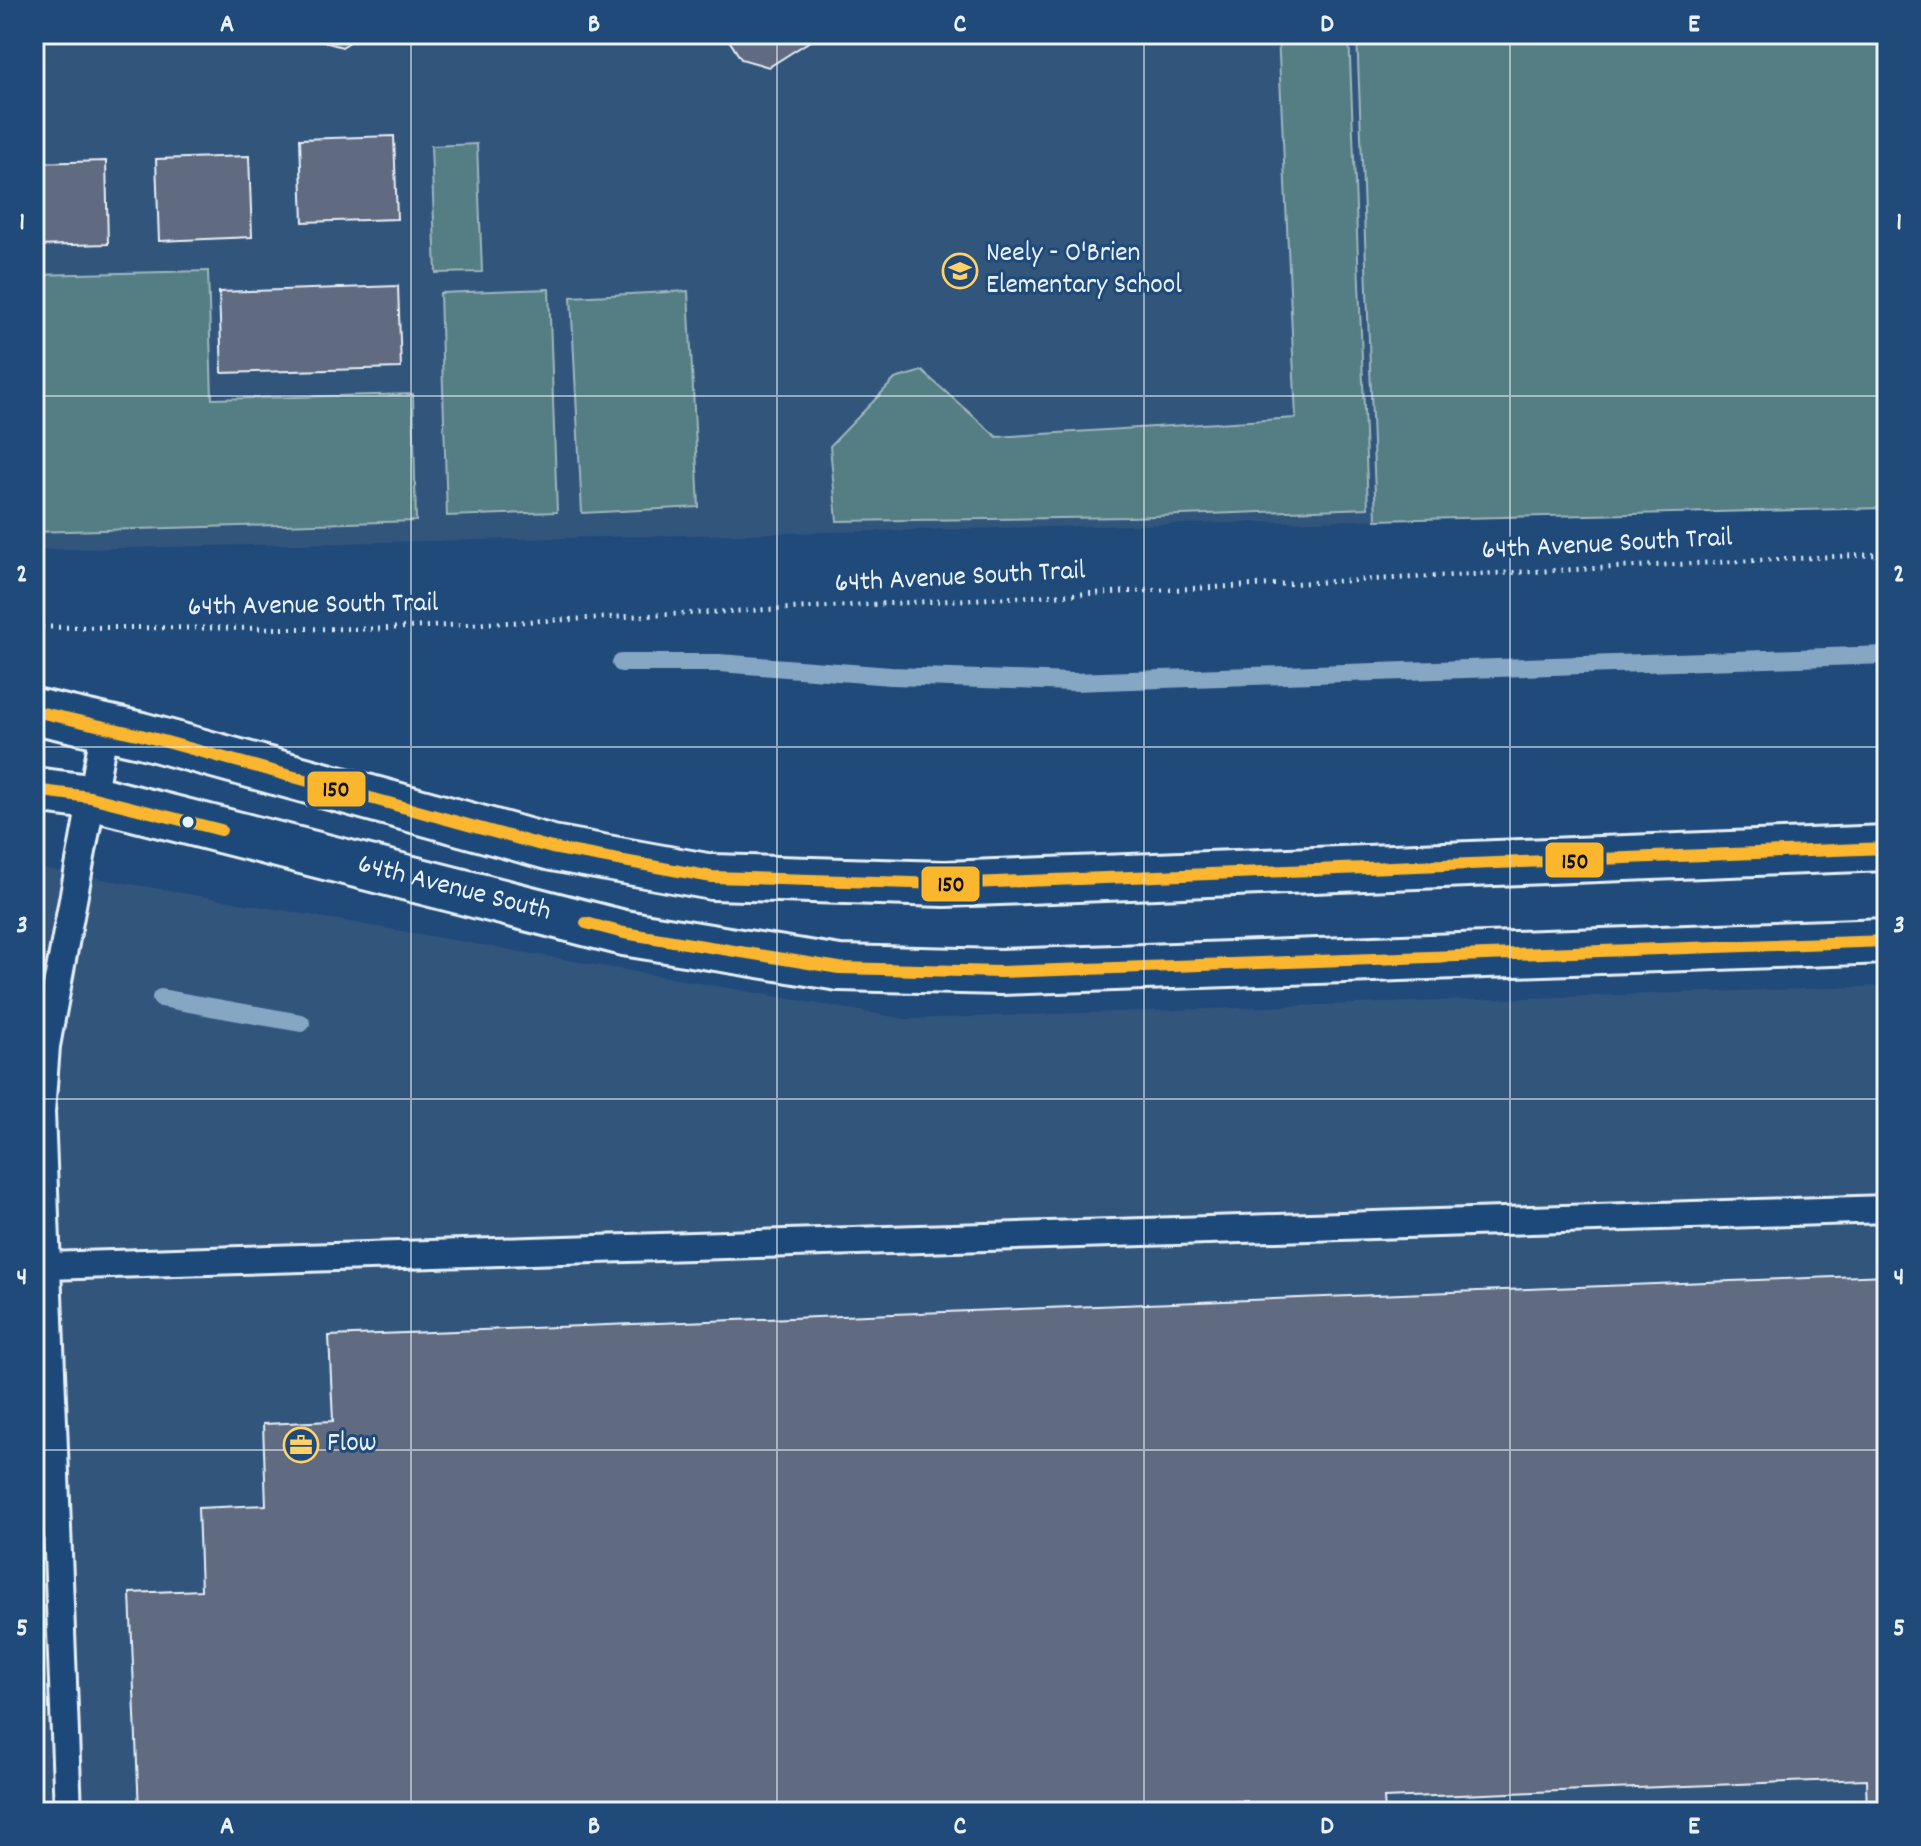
<svg xmlns="http://www.w3.org/2000/svg" width="1921" height="1846" font-family="Dekko,sans-serif">
	<rect width="100%" height="100%" fill="#1f4a7a"/>
	<filter id="ink" filterUnits="userSpaceOnUse"><feTurbulence type="fractalNoise" baseFrequency=".0125" numOctaves="2"/><feDisplacementMap in="SourceGraphic" scale="16" xChannelSelector="R" yChannelSelector="G"/><feConvolveMatrix kernelMatrix="1 2 1 2 8 2 1 2 1" color-interpolation-filters="sRGB"/></filter>
	<g filter="url(#ink)">
		<g fill="#32547c">
			<path d="M34,34h1853v474l-1853,42z"/>
			<path d="M34,867l872,152 981,-33v826h-1853z"/>
		</g>
		<g fill="#557d84" stroke="#9eb7be" stroke-width="2">
			<path d="M1278,34h71l19,474 -239,9 -292,4 -7,-75 65,-67 27,-8 75,66 299,-19z"/>
			<path d="M1357,34h530v474l-511,12z"/>
			<path d="M477,144l5,128 -46,1 -5,-127z"/>
			<path d="M208,271l4,128 201,-5 3,127 -382,11v-257z"/>
			<path d="M549,289l8,223 -110,4 -7,-223z"/>
			<path d="M688,291l11,216 -117,6 -11,-216z"/>
		</g>
		<g fill="none" stroke-linecap="round" stroke-linejoin="round">
			<g stroke="#86a7c4" stroke-width="18">
				<path d="M621,663h98l172,13 182,6 814,-27"/>
				<path d="M161,998l140,25"/>
			</g>
		</g>
		<g fill="#606b80" stroke="#e8f1f8" stroke-width="2">
			<path d="M313,34h49l-20,13 -25,-7z"/>
			<path d="M725,34h96l-52,33 -28,-8z"/>
			<path d="M394,136l3,83 -94,3 -3,-83z"/>
			<path d="M249,156l3,81 -93,4 -3,-82z"/>
			<path d="M106,161l2,83 -74,2v-83z"/>
			<path d="M398,286l3,82 -179,5 -3,-81z"/>
			<path d="M1887,1275v537h-20l-1,-33 -482,19 1,14h-137l-1,-11 -137,5 1,6h-972l-9,-219 71,-3 -3,-82 68,-3 -3,-81 70,-3 -4,-85z"/>
		</g>
		<g fill="none" stroke-linecap="round" stroke-linejoin="round">
			<g stroke="#e8f1f8" stroke-width="32">
				<g id="service">
					<path d="M47,1266l1840,-57"/>
					<path d="M68,1812l-27,-700 5,-66 59,-319"/>
				</g>
			</g>
			<g stroke="#e8f1f8" stroke-width="50">
				<g id="tertiary">
					<path d="M34,711l107,24 411,113 160,29 233,7 942,-36"/>
					<path id="s1" d="M34,790l56,7 534,136 215,35 162,4 886,-31"/>
				</g>
			</g>
			<path stroke="#e8f1f8" stroke-width="5" stroke-dasharray="2 6" stroke-linecap="butt" d="M34,627l342,2 1511,-75"/>
			<use href="#service" stroke="#1f4a7a" stroke-width="26"/>
			<use href="#tertiary" stroke="#1f4a7a" stroke-width="44"/>
			<g stroke="#1f4a7a" stroke-width="18">
				<g id="bus-1">
					<path d="M34,711l107,24 411,113 160,29 233,7 942,-36"/>
					<path d="M34,790l56,7 131,33"/>
					<path d="M586,923l38,10 215,35 162,4 886,-31"/>
				</g>
			</g>
			<use href="#bus-1" stroke="#fab62d" stroke-width="12"/>
		</g>
	</g>
	<path fill="none" stroke="#e8f1f8" stroke-width="2" stroke-opacity="0.55" d="M411,34v1778M777,34v1778M1144,34v1778M1510,34v1778M34,396h1853M34,747h1853M34,1099h1853M34,1450h1853"/>
	<defs>
		<g id="school-ring" transform="scale(1.8)"><circle r="9.5" fill="#1f4a7a" stroke="#ffd166" stroke-width="1.5"/><path d="M0-5L7-2L0 1L-7-2ZM-4 1L0 2.5L4 1V4Q0 6-4 4Z" fill="#ffd166"/></g>
		<g id="office-ring" transform="scale(1.8)"><circle r="9.5" fill="#1f4a7a" stroke="#ffd166" stroke-width="1.5"/><path d="M-6-3h4V-5.5h4V-3h4V5H-6ZM-1-4.5V-3h2v-1.5ZM-6 0V1H6V0Z" fill="#ffd166"/></g>
	</defs>
	<g fill-rule="evenodd">
		<use href="#school-ring" x="960" y="271"/>
		<use href="#office-ring" x="301" y="1445"/>
	</g>
	<circle fill="#e8f1f8" stroke="#1f4a7a" stroke-width="3" cx="188" cy="822" r="7"/>
	<g text-anchor="middle" dominant-baseline="central" stroke-width="6" stroke-linejoin="round" paint-order="stroke">
		<g font-size="28" fill="#e8f1f8" stroke="#1f4a7a" text-anchor="start">
			<text x="986" y="255">Neely - O'Brien<tspan x="986" dy="32">Elementary School</tspan></text>
			<text x="327" y="1445">Flow</text>
		</g>
		<g font-size="28" fill="#e8f1f8" stroke="#1f4a7a">
			<text transform="translate(1607 546) rotate(-3)">64th Avenue South Trail</text>
			<text transform="translate(960 579) rotate(-3)">64th Avenue South Trail</text>
			<text transform="translate(313 607) rotate(-1)">64th Avenue South Trail</text>
			<text stroke="none"><textPath href="#s1" startOffset="432">64th Avenue South</textPath></text>
		</g>
	</g>
	<g stroke="#1f4a7a" stroke-width="3">
		<rect x="306" y="770" width="61" height="38" rx="8" fill="#fab62d"/>
		<rect x="1544" y="841" width="61" height="38" rx="8" fill="#fab62d"/>
		<rect x="920" y="865" width="61" height="38" rx="8" fill="#fab62d"/>
	</g>
	<g font-size="22" text-anchor="middle" font-weight="bold" fill="#111">
		<text x="336" y="796">150</text>
		<text x="1575" y="868">150</text>
		<text x="951" y="891">150</text>
	</g>
	<rect width="1921" height="1846" fill="none" stroke="#1f4a7a" stroke-width="88"/>
	<rect x="44" y="44" width="1833" height="1758" fill="none" stroke="#e8f1f8" stroke-width="3"/>
	<g font-size="26" text-anchor="middle" font-weight="bold" fill="#e8f1f8">
		<text x="227" y="31">A</text>
		<text x="594" y="31">B</text>
		<text x="960" y="31">C</text>
		<text x="1327" y="31">D</text>
		<text x="1694" y="31">E</text>
		<text x="22" y="229">1</text>
		<text x="1899" y="229">1</text>
		<text x="22" y="581">2</text>
		<text x="1899" y="581">2</text>
		<text x="22" y="932">3</text>
		<text x="1899" y="932">3</text>
		<text x="22" y="1284">4</text>
		<text x="1899" y="1284">4</text>
		<text x="22" y="1635">5</text>
		<text x="1899" y="1635">5</text>
		<text x="227" y="1833">A</text>
		<text x="594" y="1833">B</text>
		<text x="960" y="1833">C</text>
		<text x="1327" y="1833">D</text>
		<text x="1694" y="1833">E</text>
	</g>
</svg>
